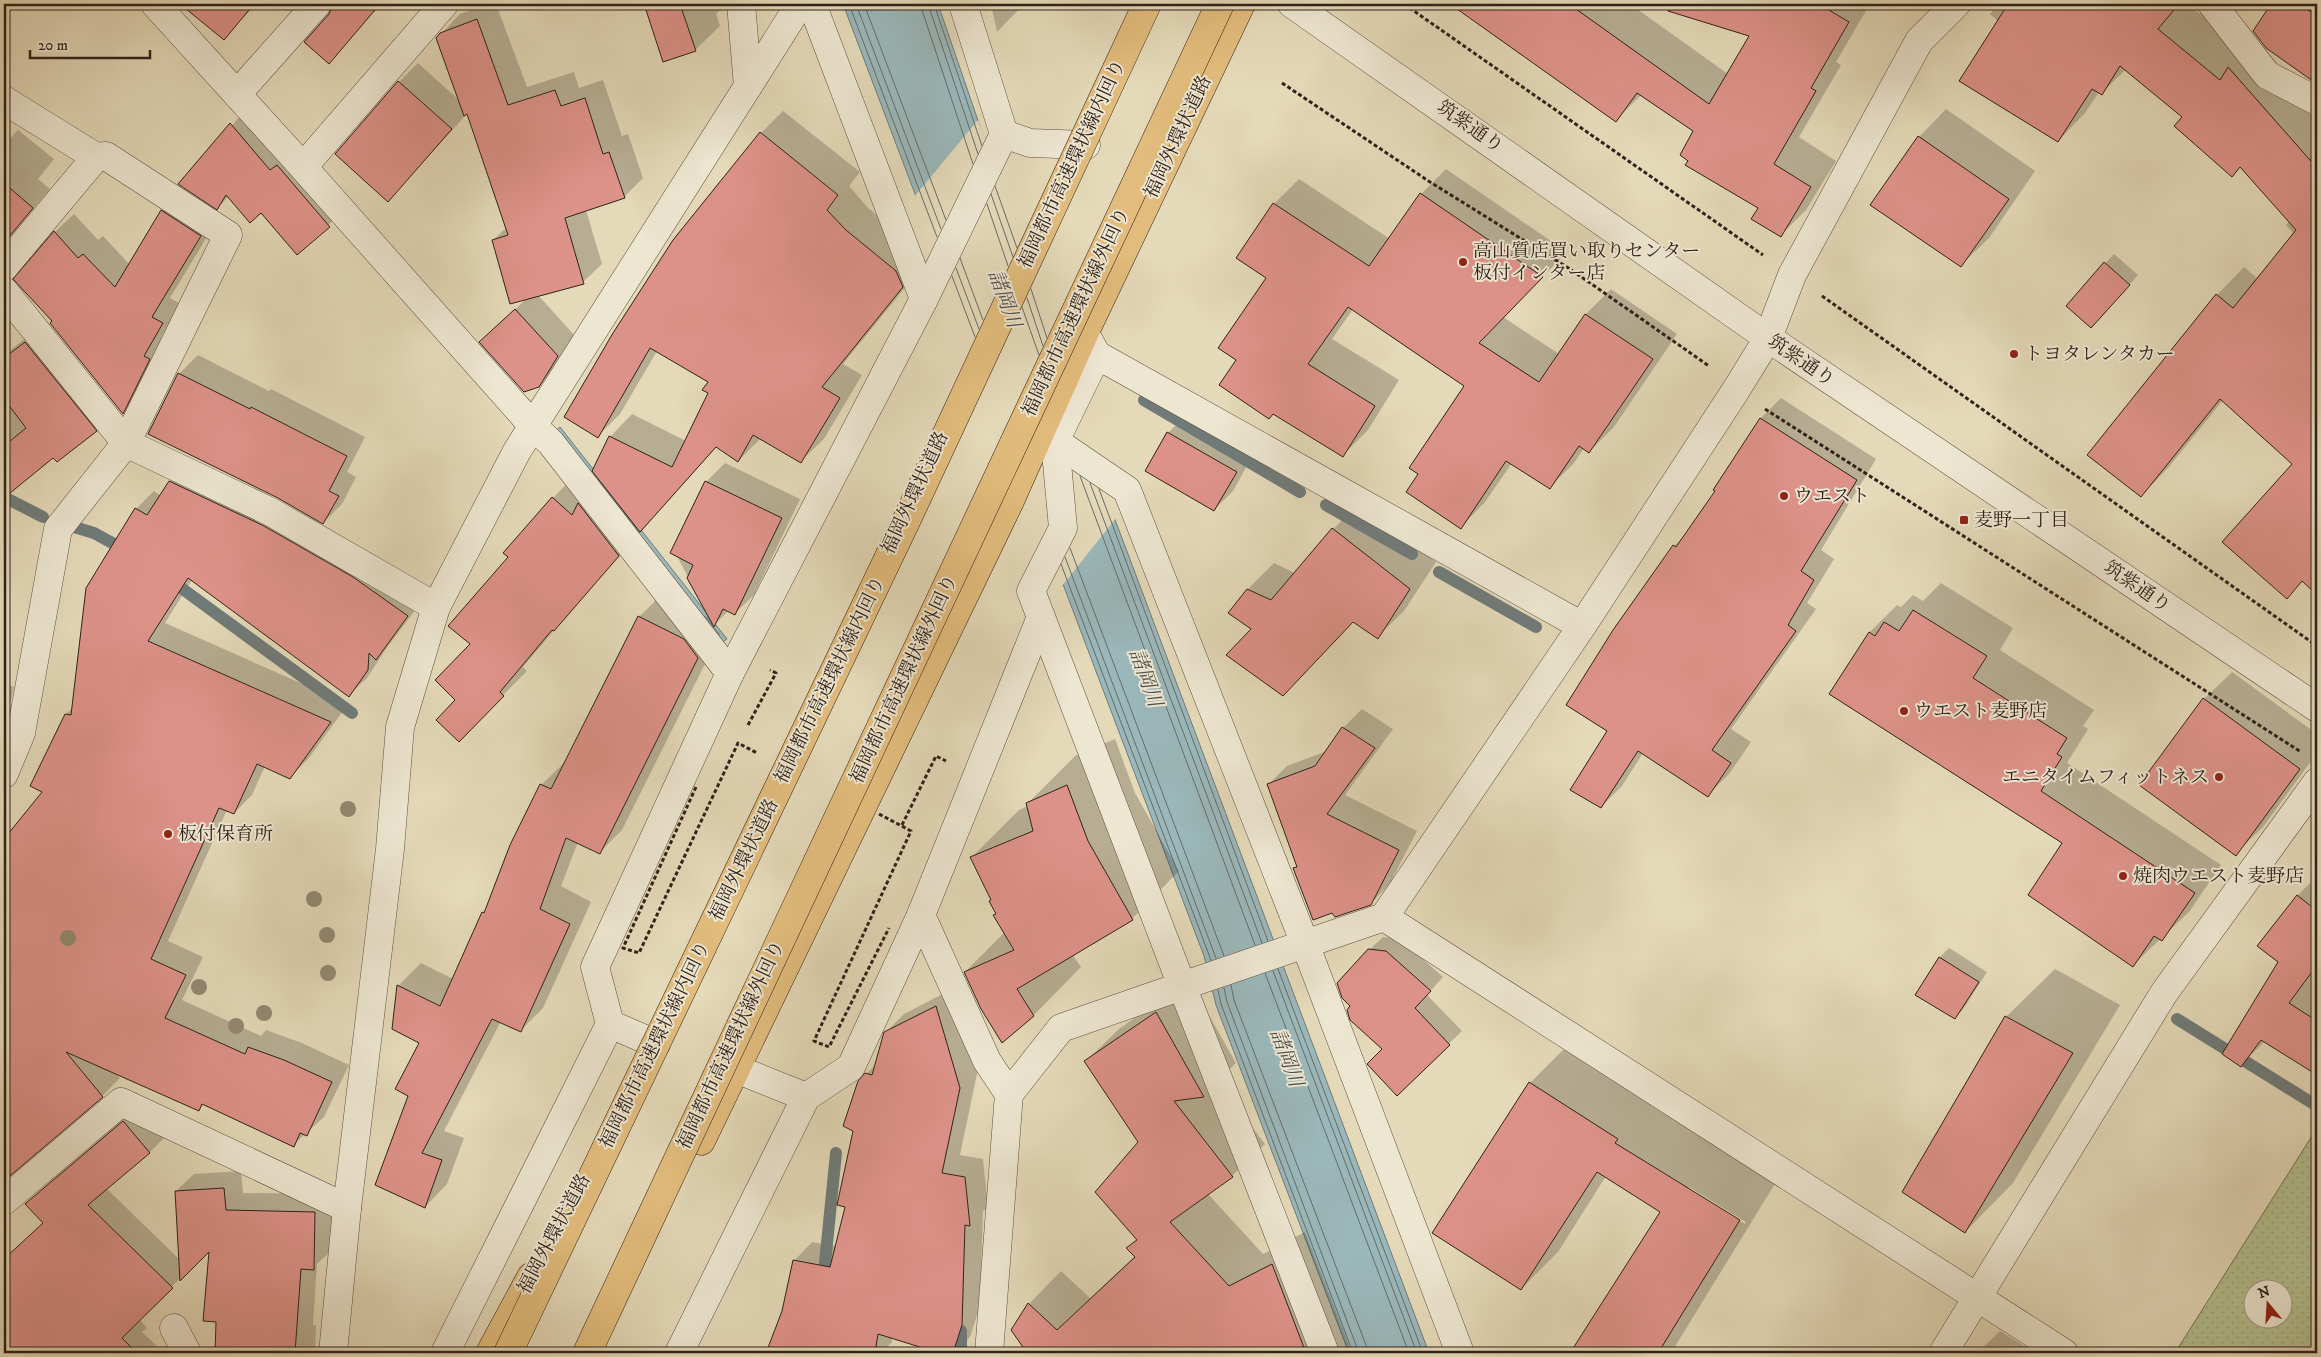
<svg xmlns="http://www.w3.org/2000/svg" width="2321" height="1357" font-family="'IM FELL DW Pica','Noto Serif JP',serif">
	<defs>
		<pattern id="park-dots" width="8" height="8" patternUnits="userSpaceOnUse" patternTransform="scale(1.25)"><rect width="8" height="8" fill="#b4bf8f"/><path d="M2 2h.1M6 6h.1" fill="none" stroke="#9ba47b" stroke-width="1.8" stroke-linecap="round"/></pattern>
	</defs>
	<rect width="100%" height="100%" fill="#e4d9b8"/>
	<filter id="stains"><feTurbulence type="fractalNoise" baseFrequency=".004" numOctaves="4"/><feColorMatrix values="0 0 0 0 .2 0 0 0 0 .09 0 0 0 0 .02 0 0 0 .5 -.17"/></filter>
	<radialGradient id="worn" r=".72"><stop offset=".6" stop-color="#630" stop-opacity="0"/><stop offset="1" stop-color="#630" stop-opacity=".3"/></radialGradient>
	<path fill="url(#park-dots)" stroke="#727054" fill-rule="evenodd" d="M2317,1128v225h-142zM2254,1290h30v30h-30z"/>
	<g fill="#9ab7b9" stroke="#707b79">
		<path d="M843,4h95l176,513 315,836h-80l-133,-348 -12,-49z"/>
		<path d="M560,427l167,212 -7,5 -166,-212z"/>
	</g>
	<path fill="#e4d9b8" d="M978,120l21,55 117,343 -54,68 -148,-389z"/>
	<g fill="#0003" fill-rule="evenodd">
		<path d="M182,4h74l-32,34z"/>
		<path d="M338,4h43l-52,58 -23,-20z"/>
		<path d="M488,4h8l31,83 47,-15 5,16 24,-8 19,56 6,-2 15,44 -19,19 -38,13 16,54 -19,18 -45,13 38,42 -19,30 -19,19 -57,-44 46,-44 -34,-58 14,-13 -39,-114 -80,87 11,-118 19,-19 42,38 -19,-67 19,-20z"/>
		<path d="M646,4h80l-10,10 4,12 -25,24 -31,10z"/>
		<path d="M991,4h33l-27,28z"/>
		<path d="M1470,4h160l98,70 23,-38 -61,-19 3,-13h177l-34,58 5,3 -42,72 37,24 -30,49 -26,26 -21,-28 -70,-47 6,-31 -54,-35 -25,25 -152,-108z"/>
		<path d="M1998,4h98l-28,58 7,5 50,-63h63l58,47 11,-10 60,68v484l-14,-12 -16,16 7,-133 -71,-64 -55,68 -27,28 76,-201 27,-28 14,12 36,-45 -8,-9 4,-4 -49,-55 -9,9 -49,-58 -57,-48 -24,24 -3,-1 -14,21 -27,28 -60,-120 -8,-7z"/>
		<path d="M2273,4h44v77l-50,-34 -13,-16z"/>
		<path d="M250,105l98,102 -51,46 -35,-41 -33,-16 -12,12 -37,-24z"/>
		<path d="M1946,109l89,62 -46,67 -28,27 -42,-128z"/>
		<path d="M783,111l77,61 -11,14 19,22 51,40 6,15 -82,101 19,11 -38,64 -23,22 -40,-23 -23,23 -21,-15 -157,177 -37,44 4,4 -68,69 -2,-40 15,-56 37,-87 44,-59 23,-24 17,15 9,-8 8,-44 22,-23 54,27 24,-48v-12l-53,-30 -37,63 -22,22 163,-303z"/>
		<path d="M18,130l36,29 -16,20 12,10 -46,54v-98z"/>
		<path d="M1446,169l121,83 -64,65 56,37 27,-40 25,-25 66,45 -63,93 -25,25 -5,-4 -10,15 -25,25 -37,-25 -27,39 -24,25 -41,-53 46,-88 -113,-77 -21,30 67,41 -31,50 -25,25 -105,-95 30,-83 -30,-20 36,-53 25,-25 91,60 31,-45z"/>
		<path d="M181,192l38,25 -49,81 11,6 -20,33 7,3 -27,54 -18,18 -70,-91 2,-89 19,-18 24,26 5,-4 27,29 32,-54z"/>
		<path d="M2114,254l24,21 -38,43 -33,-13z"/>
		<path d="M44,324l70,88 -18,18 -43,26 -44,36 -5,-7v-130z"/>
		<path d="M198,355l71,36 2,-2 94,48 -18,35 9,5 -14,27 -19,19 -144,-149z"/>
		<path d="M1781,398l95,61 -55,91 13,9 -27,44 9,6 -85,120 20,13 -22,32 -21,21 -65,-42 -21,33 -21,21 8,-76 65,-185 15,-15 27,-40 -2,-2 47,-71z"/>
		<path d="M1187,414l67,39 -21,38 -19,19 -46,-77z"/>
		<path d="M725,463l75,36 -46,96 -19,18 -6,-3 -16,16 7,8 -98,196 -23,23 -21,-11 -17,44 30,16 -48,106 -22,22 -20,-9 -57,110 20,7 -17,46 -22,23 -15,-112 11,-52 -27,-15 5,-43 22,-22 32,16 30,-66 4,-4 54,-124 23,-22h1l74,-146 22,-22 48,23 -36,-70 33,-66z"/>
		<path d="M188,464l236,134 -38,51 -19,29 -18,17 -157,-115 -27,43 183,81 -40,55 -18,18 -25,-11 -13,29 -18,18 -7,-3 -59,131 35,16 -21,43 79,36 5,-6 36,13 47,22 -25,52 -31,28 -89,-41 -5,5 -84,-37 5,6 -18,18 -98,83v-338l40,-50 22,-77 7,-7 14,-118 49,-80 18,-18 7,5 9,-14z"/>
		<path d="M1360,503l76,59 -32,49 -27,26 -23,-16 -71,73 -30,-66 -5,-39 26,-26 21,10 38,-44z"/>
		<path d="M1941,583l72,45 -13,22 94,60 -11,16 5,3 -21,34 154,102 -32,47 -56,53 -70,-122 -232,-149 39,-62 27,-27 4,2 12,-12 10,6z"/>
		<path d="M2232,672l85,62v19l-54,74 -28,27 -31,-155z"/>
		<path d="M4,684l10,3 -10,40z"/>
		<path d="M1362,709l31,20 -48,66 72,36 -28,54 -19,19 -76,-35 4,-3 -29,-82 18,-18 40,-15 16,-23z"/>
		<path d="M1115,739l20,54 44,78 -47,48 -60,35 9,13 -47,48 -32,26 -37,-69 40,-40 -12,-33 -21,-42 47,-47 9,-4 -1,-2 48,-48z"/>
		<path d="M2317,876v198l-52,-33 -24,24 38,-103 18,-66z"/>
		<path d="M1383,937l17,2 43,38 -16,18 35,36 -65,63 -13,-45 -32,-43 17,-56z"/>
		<path d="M1949,948l38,24 -23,36 -9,10 -15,-61z"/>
		<path d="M2055,969l65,36 -107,178 -48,49 41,-215z"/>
		<path d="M1189,980l47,83 -19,19 48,62 -33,32 -24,18 55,60 42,-22 47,121h-106l-2,-4 -5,4h-152l-3,-2 -1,2h-56l2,-49 32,-33 29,27 45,-42 -7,-8 9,-10 3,-96 -54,-81 33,-32z"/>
		<path d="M954,988l24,81 -18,86 23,4 5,48 -5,4 -3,95 -10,31 -16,16h-10l-52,-16v5l-11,11h-74l-30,-25 6,-17 11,-50 18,-19 25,4 9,-40 20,-132 11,-11 9,-31 18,-18z"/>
		<path d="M1567,1046l87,55 -3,5 125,76 -105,171h-100l91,-141 -56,-36 -48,76 -37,37 9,-206zM1689,1187l57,35 -1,2 -58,-36z"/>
		<path d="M141,1104l26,31 -18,18 -43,35 74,72 -4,-69 18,-17 47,-3 2,22 89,1 -1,57 -14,13 -4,61h3l-1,28h-91l29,-29 -43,-75 -71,70 8,9 -5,4 22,21h-160v-94l40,-36 -18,-19 18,-17z"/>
		<path d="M2000,1331l35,22h-58z"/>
	</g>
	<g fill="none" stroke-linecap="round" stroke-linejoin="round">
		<g stroke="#656c6a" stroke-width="1">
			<path d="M849,4l88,233"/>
			<path d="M856,4l85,225"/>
			<path d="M864,4l82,216"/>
			<path d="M920,4l53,160"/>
			<path d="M928,4l50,150"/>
			<path d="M934,4l48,142"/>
			<path d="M995,186l22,62"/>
			<path d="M991,194l22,63"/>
			<path d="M987,204l21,62"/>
			<path d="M960,258l23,62"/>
			<path d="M956,268l23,61"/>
			<path d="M952,276l23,61"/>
			<path d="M1031,289l16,49"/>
			<path d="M1027,298l16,48"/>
			<path d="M1022,307l17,48"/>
			<path d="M1080,476l175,469"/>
			<path d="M1090,483l172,460"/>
			<path d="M1099,489l169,452"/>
			<path d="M1070,548l154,408"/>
			<path d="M1065,557l151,401"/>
			<path d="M1061,564l150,396"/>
			<path d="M1278,969l145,384"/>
			<path d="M1273,971l144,382"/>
			<path d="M1265,973l144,380"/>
			<path d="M1231,985l3,15 132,345 1,8"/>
			<path d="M1224,988l3,14 132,351"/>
			<path d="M1218,990l3,14 132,349"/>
		</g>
		<g stroke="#707b79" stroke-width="12">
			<path d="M1144,400l156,92"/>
			<path d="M4,497l39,20"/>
			<path d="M1326,505l86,49"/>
			<path d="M74,527l20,6 33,18"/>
			<path d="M1439,572l97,55"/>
			<path d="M169,579l183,134"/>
			<path d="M2177,1019l140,87"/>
			<path d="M823,1283l13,-130"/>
			<path d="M944,1326l17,5v22"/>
		</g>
	</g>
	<g fill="#dd9289" stroke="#30211a">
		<path d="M180,4h74l-30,36z"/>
		<path d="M333,4h47l-51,60 -25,-22 25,-28z"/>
		<path d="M644,4h36l16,47 -33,11z"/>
		<path d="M1450,4h119l140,100 40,-68 -81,-25 1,-7h150l30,18 -38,66 5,3 -42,73 37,23 -30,50 -30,-18 7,-11 -73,-43 3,-4 -8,-6 13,-24 -56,-38 -21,29z"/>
		<path d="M2008,4h171l-21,25 62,51 8,-13 89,101v427l-15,-14 -15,18 -65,-57 70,-78 -72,-65 -79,98 -54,-42 129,-161 17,14 63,-78 -56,-63 -8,10 -58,-51 8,-9 -62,-51 -18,29 -10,-6 -34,53 -99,-61z"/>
		<path d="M2271,4h28l18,12v68l-51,-36 -13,-17z"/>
		<path d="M477,19l31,86 47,-15 6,16 24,-8 18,56 6,-2 16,46 -60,20 19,66 -74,20 -18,-64 16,-5 -41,-121 -3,2 -28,-78 4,-5z"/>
		<path d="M398,81l54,48 -64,73 -53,-48z"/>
		<path d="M230,123l40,47 7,-5 53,62 -33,28 -36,-42 -11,10 -24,-28 -9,15 -39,-26z"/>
		<path d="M760,132l78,63 -11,15 19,20 50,41 7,16 -81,100 18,11 -39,65 -48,-28 -15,27 -22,-15 -76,85 -48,-61 17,-35 63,31 36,-74 -6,-3 6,-8 -58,-34 -52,90 -34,-21 49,-84 60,-93z"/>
		<path d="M1918,136l91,63 -48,68 -91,-62z"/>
		<path d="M4,183l29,25 -29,35z"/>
		<path d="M1420,193l123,84 -64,66 60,39 46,-68 68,45 -64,94 -10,-7 -29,43 -44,-28 -45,68 -55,-37 12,-18 -9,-6 55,-82 -116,-79 -40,57 67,42 -32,51 -70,-43 -4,5 -50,-34 17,-25 -18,-12 48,-70 -30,-20 37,-55 96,63z"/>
		<path d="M161,210l40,26 -49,81 11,6 -19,33 6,3 -27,55 -73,-91 2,-2 -39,-42 41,-48 24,27 5,-4 32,33z"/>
		<path d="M2104,262l26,23 -39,43 -25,-22z"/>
		<path d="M515,309l43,47 -19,31 -15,5 -45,-50z"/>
		<path d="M25,342l72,89 -40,31 -4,-4 -49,40v-52l22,-18 -22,-29v-41z"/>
		<path d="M178,373l72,36 1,-2 96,49 -18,35 10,5 -16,28 -45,-26 -130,-64z"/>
		<path d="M1760,418l97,62 -56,91 13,9 -26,45 8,6 -84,119 19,13 -23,34 -70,-46 -37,57 -31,-18 37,-59 -41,-26 47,-75 60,-85 3,2 39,-56 -2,-1z"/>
		<path d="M1167,432l70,40 -23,39 -69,-40z"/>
		<path d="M169,481l95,45 89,51 55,39 -32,44 -7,-7 -1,17 -19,27 -161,-119 -40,63 183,81 -41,57 -33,-15 -23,50 -15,-6 -68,151 35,16 -21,43 80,36 3,-7 36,13 48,22 -25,54 -7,-3 -6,14 -92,-43 -3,7 -133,-59 37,45 -99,84v-342l38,-47 -12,-6 35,-72 6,1 15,-127 49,-80 12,7z"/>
		<path d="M705,481l77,37 -47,97 -12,-6 -9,18 -27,-49 6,-13 -23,-12z"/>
		<path d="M552,497l20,18 6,-12 41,53 -65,75 -2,-1 -52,62 4,4 -45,46 -23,-22 19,-20 -20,-20 35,-36 -22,-18 60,-69 -5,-4z"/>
		<path d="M1332,528l78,61 -32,50 -25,-17 -70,74 -57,-41 25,-26 -23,-16 19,-24 24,11z"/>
		<path d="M1913,610l74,46 -14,22 94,60 -10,16 5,3 -21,34 154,102 -33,48 -8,-5 -21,31 -105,-72 34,-52 -233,-149 40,-62 6,4 9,-14 15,9z"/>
		<path d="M638,616l46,23 14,19 -98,196 -34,-16 -26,71 30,15 -49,108 -29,-13 -70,134 20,7 -17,48 -50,-23 33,-89 -13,-7 24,-46 -27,-14 5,-44 43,21 42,-94 2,1 26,-68 30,-61 11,5z"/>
		<path d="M2203,698l97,71 -64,87 -97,-71z"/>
		<path d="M1342,727l33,21 -48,66 72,36 -28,55 -36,12 -3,-4 -19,7 -20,-52 4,-1 -30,-83 48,-18z"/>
		<path d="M1067,785l21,56 45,79 -116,69 17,27 -32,27 -21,-34 -17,-37 50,-22 -21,-35 3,-1 -7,-13 2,-1 -21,-43 63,-26 -7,-28z"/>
		<path d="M2297,895l20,16v54l-28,38 28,18v54l-56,-35 -20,27 -19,-13 56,-92 -21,-16z"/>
		<path d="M1368,949l18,2 45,40 -16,17 35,37 -53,51 -30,-32 15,-15 -32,-29 -3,-10 3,-4 -8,-8 -5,-15z"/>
		<path d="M1939,957l40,25 -24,37 -40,-24z"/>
		<path d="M936,1006l24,82 -18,85 23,4 5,49 -5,-1 -3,100 -9,28h-14l-61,-19 -3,19h-109l16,-42 11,-51 37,7 15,-60 -8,-2 16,-74 -10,-5 15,-45 7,-8 7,2 12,-43z"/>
		<path d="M1156,1012l48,85 -30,4 59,76 -63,45 59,64 43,-22 34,89h-279l-16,-23 17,-27 29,27 78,-73 -9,-9 11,-8 -42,-48 43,-50 -54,-81z"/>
		<path d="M2005,1016l68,37 -108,180 -63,-41z"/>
		<path d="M1529,1082l89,57 -3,4 125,77 -82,133h-88l90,-141 -63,-40 -76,118 -89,-57z"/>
		<path d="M123,1121l27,32 -62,52 85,83 -51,50 15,15h-133v-94l39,-36 -18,-19z"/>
		<path d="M224,1188l2,22 89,2 -1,58 -13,-1 -6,84h-80l1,-31 -13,-1 6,-69 -29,29 -5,-90z"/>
	</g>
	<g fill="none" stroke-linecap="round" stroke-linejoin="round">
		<g stroke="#5d4f42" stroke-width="29">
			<g id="minor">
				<path d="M155,4l148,163 231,260 17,16 179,230"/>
				<path d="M741,4l7,82"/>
				<path d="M812,4l112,295"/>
				<path d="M1292,4l476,334 549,370"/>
				<path d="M2212,4l55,71 50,26"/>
				<path d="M237,94l80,-90"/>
				<path d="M4,100l92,57 10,-1 122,79 -102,208 -68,86 -37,204 -17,41"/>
				<path d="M1004,134l26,9 56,2"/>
				<path d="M303,167l141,-163"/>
				<path d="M4,267l92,-110"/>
				<path d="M4,291l122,152 145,69 165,95"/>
				<path d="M1088,339l9,16 485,271"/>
				<path d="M1097,355l-42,86 8,87 -32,63 151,395 123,-42 155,409"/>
				<path d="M1055,441l72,49 178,454 79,-27 198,-291 154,-236 32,-52 24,-63 127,-234 37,-37"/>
				<path d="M921,915l66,146 22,33 -20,259"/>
				<path d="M1384,917l680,436"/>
				<path d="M610,1024l46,20"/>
				<path d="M736,1069l70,28"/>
				<path d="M1009,1094l52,-66 121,-42 143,367"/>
				<path d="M4,1201l117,-99 226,106"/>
				<path d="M174,1328l13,25"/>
				<path d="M333,1353l14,-145 43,-359 10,-122 36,-120 81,-156 283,-447"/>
				<path d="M445,1353l165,-329 -15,-57 135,-294 194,-374 80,-165 -41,-130"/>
				<path d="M679,1353l127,-256 45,-30 70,-152 120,-298"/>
				<path d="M1943,1353l221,-360 153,-211"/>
			</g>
		</g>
		<g stroke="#30211a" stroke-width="29">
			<g id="highway">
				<path d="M701,1141l308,-638 75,-169 157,-330"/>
				<path d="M490,1353l41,-76"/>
			</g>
		</g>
		<g stroke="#30211a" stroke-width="3" stroke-dasharray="4 2.5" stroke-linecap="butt">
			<path d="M1404,4l359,251"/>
			<path d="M1282,83l148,99 140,87 139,97"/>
			<path d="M1822,296l495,350"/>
			<path d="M1765,409l536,343"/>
			<path d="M748,725l28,-52 -6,-3"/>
			<path d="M902,825l34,-69 10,5"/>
		</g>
		<use href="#minor" stroke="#ede6d1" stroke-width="28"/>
		<use href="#highway" stroke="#e2bc7c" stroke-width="28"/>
		<g stroke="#30211a" stroke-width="29" stroke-linecap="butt">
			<g id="highway-bridge">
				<path d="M508,1353l400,-836 239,-513"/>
				<path d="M587,1353l633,-1349"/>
			</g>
		</g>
		<g stroke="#30211a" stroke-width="3" stroke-dasharray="4 2.5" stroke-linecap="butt">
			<path d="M696,787l-73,161 16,5 99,-210 19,10"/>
			<path d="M879,814l32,17 -97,210 15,6 60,-119"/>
		</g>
		<use href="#highway-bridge" stroke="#e2bc7c" stroke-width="28"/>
	</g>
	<g fill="#938971">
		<circle cx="348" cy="809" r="8"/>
		<circle cx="314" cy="899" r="8"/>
		<circle cx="327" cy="935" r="8"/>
		<circle cx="68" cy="938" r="8"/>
		<circle cx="328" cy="973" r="8"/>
		<circle cx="199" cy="987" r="8"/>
		<circle cx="264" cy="1013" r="8"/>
		<circle cx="236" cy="1026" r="8"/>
	</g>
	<g fill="#8f2418" stroke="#ede6d1" stroke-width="2">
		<circle cx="1463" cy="262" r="5"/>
		<circle cx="2014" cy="354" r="5"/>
		<circle cx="1784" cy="496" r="5"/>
		<rect x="1959" y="515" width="10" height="10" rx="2.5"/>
		<circle cx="1904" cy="711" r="5"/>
		<circle cx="2219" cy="777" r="5"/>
		<circle cx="168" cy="834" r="5"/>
		<circle cx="2123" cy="876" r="5"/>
	</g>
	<g text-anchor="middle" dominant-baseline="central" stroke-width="4" stroke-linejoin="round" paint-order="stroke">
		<g font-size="19" fill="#30211a" stroke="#ede6d1">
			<text transform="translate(1470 127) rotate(35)">筑紫通り</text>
			<text transform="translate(1178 137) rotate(-65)">福岡外環状道路</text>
			<text transform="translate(1072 164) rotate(-65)">福岡都市高速環状線内回り</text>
			<text transform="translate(1076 312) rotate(-65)">福岡都市高速環状線外回り</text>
			<text transform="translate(1801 361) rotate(34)">筑紫通り</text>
			<text transform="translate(915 493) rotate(-65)">福岡外環状道路</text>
			<text transform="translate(2137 587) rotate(34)">筑紫通り</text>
			<text transform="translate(904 679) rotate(-65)">福岡都市高速環状線外回り</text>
			<text transform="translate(830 680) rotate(-64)">福岡都市高速環状線内回り</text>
			<text transform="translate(744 860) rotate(-64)">福岡外環状道路</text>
			<text transform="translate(655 1045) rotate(-64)">福岡都市高速環状線内回り</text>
			<text transform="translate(731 1045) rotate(-65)">福岡都市高速環状線外回り</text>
			<text transform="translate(554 1234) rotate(-62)">福岡外環状道路</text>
		</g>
		<g font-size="19" fill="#30211a" stroke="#ede6d1" text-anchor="start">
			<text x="1473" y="251">高山質店買い取りセンター<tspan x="1473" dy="22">板付インター店</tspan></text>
			<text x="2024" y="354">トヨタレンタカー</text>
			<text x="1794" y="496">ウエスト</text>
			<text x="1974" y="520">麦野一丁目</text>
			<text x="1914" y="711">ウエスト麦野店</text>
			<text x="2209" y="777" text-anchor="end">エニタイムフィットネス</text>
			<text x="178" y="834">板付保育所</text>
			<text x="2133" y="876">焼肉ウエスト麦野店</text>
		</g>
		<g font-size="20" font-style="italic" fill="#504e4a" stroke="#ede6d1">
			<text transform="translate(1004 299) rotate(70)">諸岡川</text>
			<text transform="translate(1145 678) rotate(70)">諸岡川</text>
			<text transform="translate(1286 1058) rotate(70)">諸岡川</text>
		</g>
	</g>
	<rect width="2321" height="1357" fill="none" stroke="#e4d9b8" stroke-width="20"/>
	<rect x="5" y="5" width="2311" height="1347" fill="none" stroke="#30211a" stroke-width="2.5"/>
	<rect x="10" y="10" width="2301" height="1337" fill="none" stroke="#30211a"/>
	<g transform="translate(2268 1304) rotate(342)"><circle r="24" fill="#ede6d1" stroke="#a19788"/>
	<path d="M0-4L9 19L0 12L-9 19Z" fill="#8f2418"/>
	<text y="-8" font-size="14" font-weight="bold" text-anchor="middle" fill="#30211a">N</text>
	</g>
	<path d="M30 50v8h120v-8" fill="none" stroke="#30211a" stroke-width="2.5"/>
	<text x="38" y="50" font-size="15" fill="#30211a" stroke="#ede6d1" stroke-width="4" paint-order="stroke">20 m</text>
	<rect width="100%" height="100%" filter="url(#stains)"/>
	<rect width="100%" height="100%" fill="url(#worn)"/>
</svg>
